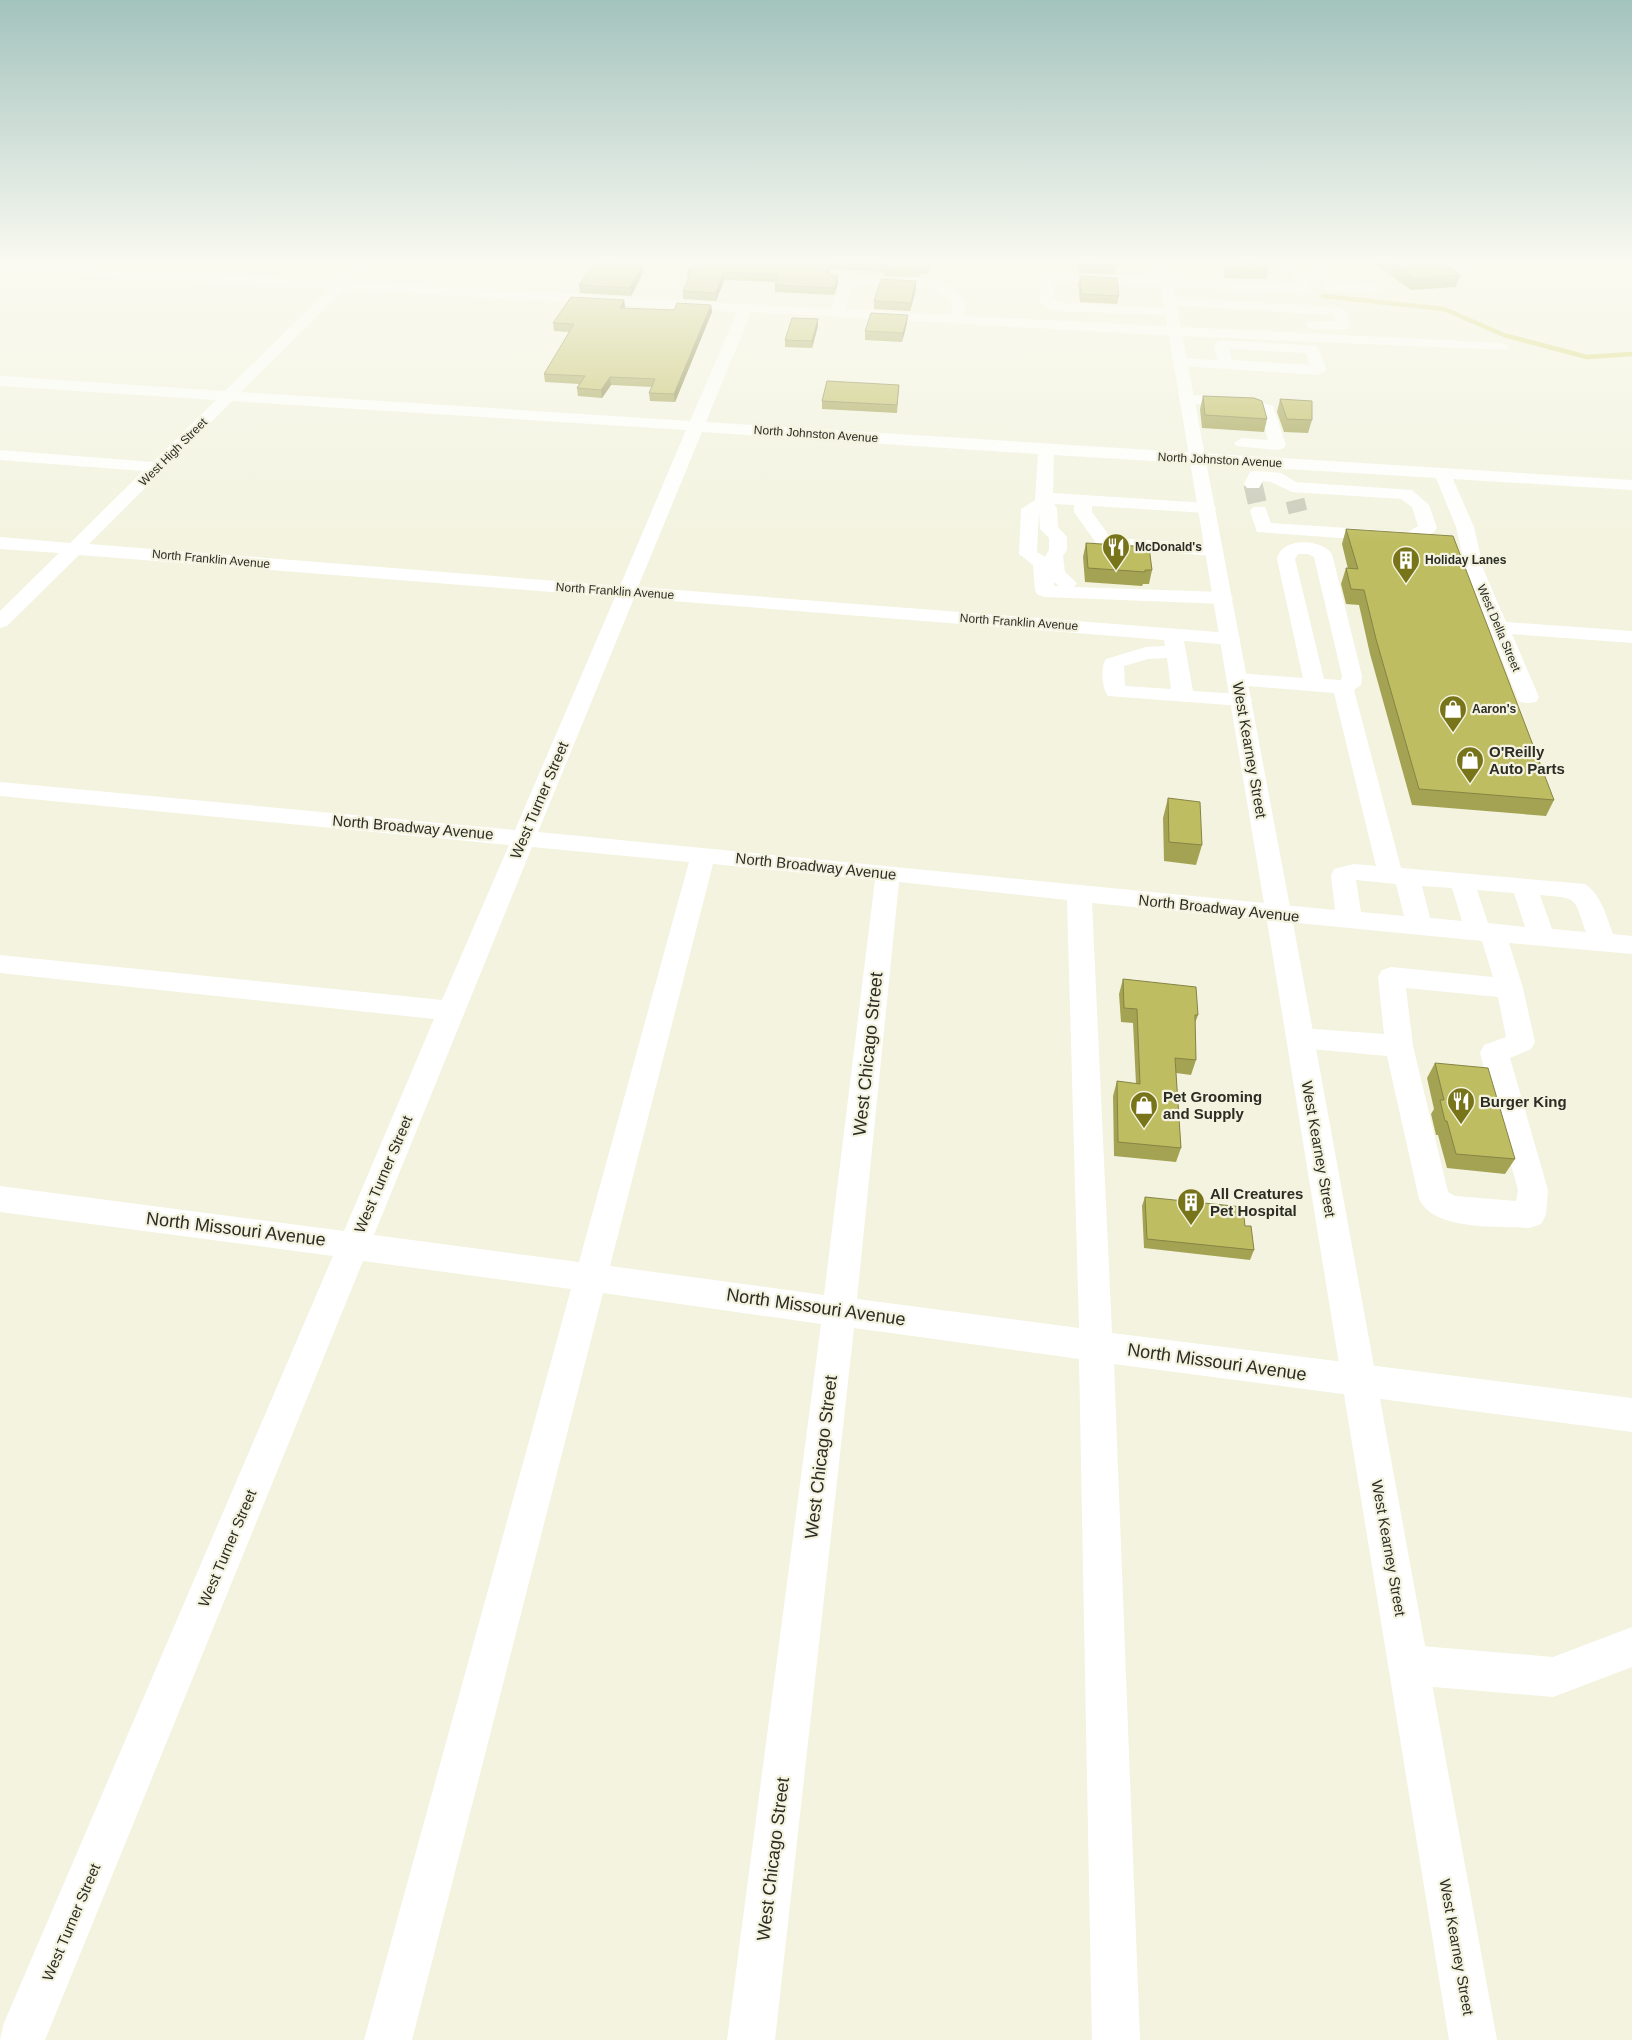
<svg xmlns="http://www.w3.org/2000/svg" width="1632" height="2040" font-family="Arial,sans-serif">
	<rect width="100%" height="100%" fill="#f3f3e0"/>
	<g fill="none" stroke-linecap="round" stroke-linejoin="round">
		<path stroke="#dbd97d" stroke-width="4.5" d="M1323,296l121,13 60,26 83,22 45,-3"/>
		<g stroke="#cbcbbb" stroke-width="19" stroke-dasharray="19 9" stroke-linecap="butt">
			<path d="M1253,484l6,27"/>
			<path d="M1295,500l3,12"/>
		</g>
		<path stroke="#99998b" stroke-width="2" stroke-dasharray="2 2" stroke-linecap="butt" d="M950,270l1,-11"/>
		<g fill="#fff" fill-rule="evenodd">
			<path d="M360,259h13l-21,23 480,27 9,-28 13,-4 83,3 5,1 22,18 2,3 -2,14 538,27 7,4 -2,3 -331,-14 -425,-24 -45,110 926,58v10l-179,-11 21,48 10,44 22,51 126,9v12l-120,-9 27,63 -3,5 -8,1 -8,-1 -3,-5 -51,-126 -10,-44 -20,-49 -382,-23 -1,38 154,10 6,1 3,4 -3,4 -6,1 -115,-7v6l19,26 103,6 7,2 2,4 -2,4 -7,2 -115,-9 -25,-35v-7l-20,-1 3,4 1,19 9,10v13l-4,6 2,16 12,11 -3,4 149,5 7,2 3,4 -3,4 -7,2 -178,-7 -7,-2 -3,-4 -2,-26 -14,-11 2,-45 14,-9 3,-46 -336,-22 -64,155 592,46 7,2 3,4 -3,4 -7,2 -46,-4 9,50 48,3 8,1 3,5 -3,5 -8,1 -133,-10c-6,-7 -8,-29 -2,-37l40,-12 19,-1 -1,-6 -530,-42 -96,234 797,78 -4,-35 3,-6 20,-5 22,2 -42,-173 -97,-8 -7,-2 -3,-4 3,-4 7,-2 66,5 -26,-119c4,-22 44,-21 55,-5l30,122 -1,9 -7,5 47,178 184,16c17,12 21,32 28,50l19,2v18l-123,-11 14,45 12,54 -4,7 -21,9 38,132 -2,25 -5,9 -11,4c-32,-2 -96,3 -111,-29l-32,-143 -87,-8 -10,-3 -4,-7 4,-7 10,-3 84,6 -6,-57 4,-7 9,-3 102,10 -11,-36 -390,-38 20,430 520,65v34l-518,-68 26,676h-48l-13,-681 -225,-31 -79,712h-48l94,-716 -218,-31 -191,747h-48l207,-751 -208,-28 -318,779h-45l4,-17 329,-767 -333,-44v-26l344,45 90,-212 -434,-46v-18l442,45 67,-155 -509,-49v-14l515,48 100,-233 -536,-42 -72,71 -7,2v-17l59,-58 -59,-4v-12l70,6 73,-72 -143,-11v-10l153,12 63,-62 -216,-14v-10l225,15 104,-102 -329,-19v-8l337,19zM860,284l73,4 19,15 -1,12 -106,-6 7,-23zM344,289l393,23 -47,109 -449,-29zM232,401l454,29 -66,156 -531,-42zM1039,511l1,18 9,9v12l-4,7 -8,-5zM1298,554h10l6,3 28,119 -1,4 -17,-1 -29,-120zM1054,582l5,4h-5zM1167,658l4,31 -46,-3 -1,-20 24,-7zM532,847l157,15 -110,400 -205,-27zM713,864l162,16 -51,415 -214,-29zM1356,880l40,4 8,32 -43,-4zM899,882l168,18 12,428 -222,-29zM1422,886l30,2 10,33 -32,-3zM1477,890l37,3 11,34 -37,-4zM1540,895c39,4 33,0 46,37l-34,-3zM1406,988l92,9 8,40 -22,8 -4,8 38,137 -2,11 -61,-5 -7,-4 -35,-146z"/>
			<path d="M1158,259l138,4 7,4 8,22 -7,4 -251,-12v18l7,4 117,5 2,3 -2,3 -5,1 -114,-4 -13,-4 -6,-7 1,-23 7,-4 249,12 -5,-14 -129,-5 -6,-4z"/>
			<path d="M1313,259h12l12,24 40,2 7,4 -7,4 -50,-3z"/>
			<path d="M1473,259h27l-6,4 -43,8 -7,-4 2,-3z"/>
			<path d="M1170,298l169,9 7,4 5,15 -7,4 -31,-1 -5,-1 -2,-3 2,-3 27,-1 -2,-6 -168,-10 -2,-3 2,-3z"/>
			<path d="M1221,340l96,6 10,24 -8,5 -138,-9 -7,-4 7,-4 36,2 -3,-16zM1229,349l77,4 4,12 -78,-5z"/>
			<path d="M1188,395l61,3 24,8 13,39 -2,3 -6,2 -42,-4 -2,-3 8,-5 26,2 -8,-28 -13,-4 -65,-5 -2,-3 2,-3z"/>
			<path d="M1256,471l25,2 15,9 116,8 17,15 8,23 -3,4 -23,11 -154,-11 -7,-21 3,-4h12l6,16 137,9 10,-6 -6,-19 -11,-8 -109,-7 -21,-10 -8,-1 -4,7h-12l-3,-4 6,-12z"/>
			<path d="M1632,1627v40l-79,30 -144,-12 -14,-6 -6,-14 6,-14 14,-6 144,12z"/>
		</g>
		<path fill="#fff" fill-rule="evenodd" d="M1156,259h12l128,680 201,1101h-48l-179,-1101z"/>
	</g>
	<g fill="#a4a353">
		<path d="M800,259h131l-3,15h-8l-1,3 -35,-1v-4l-54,-3 -1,4 9,10 -4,12 -59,-3v-7l1,-3 -52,-2 -8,21 -33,-2v-8l5,-12h-1v-8l110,-5z"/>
		<path d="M1068,259h48v6l-1,9 -37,-1 -1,-14z"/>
		<path d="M1225,259h35v1z"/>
		<path d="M1371,259h65l24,16 -4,12 -45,3 -40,-29z"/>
		<path d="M1224,262l44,10 -2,7 -41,-1 -2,-8z"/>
		<path d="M643,265v8l-12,23 -51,-3 -1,-8z"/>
		<path d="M1080,276l39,20 -2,8 -37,-2 -2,-18z"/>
		<path d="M916,281v8l-6,22 -36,-2v-8z"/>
		<path d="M624,300l1,8 49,2 37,-5 1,7 -37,90 -25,-1 -1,-8 3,-6 -41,-2 -9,13 -24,-2 -1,-8 2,-4 -34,-2 -1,-8 26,-42 -16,-1 -1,-8z"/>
		<path d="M818,319v7l-6,22 -27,-1v-7z"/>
		<path d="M907,323l-5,19 -37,-2v-9z"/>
		<path d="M899,385l-2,28 -75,-4v-8z"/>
		<path d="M1203,396l64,23 -3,13 -62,-4 -2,-19z"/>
		<path d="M1280,399l32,21 -4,13 -24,-1 -7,-20z"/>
		<path d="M1346,529l208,271 -8,16 -134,-11 -42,-151 -11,-49 -13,-1 -5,-20 5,-16 2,1 -6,-25z"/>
		<path d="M1086,543l66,27 -3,14h-6l-1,2 -57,-4 -2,-25z"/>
		<path d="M1168,798l34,47 -6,20 -32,-4 -1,-43z"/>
		<path d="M1123,979l75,36 -3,8 1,37 -5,15 -15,-2 5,75 -5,14 -62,-6 -1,-60 4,-15 19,3 -3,-61 -12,-1 -2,-28z"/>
		<path d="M1435,1063l80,96 -10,15 -58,-6 -9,-33h-2l-5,-21 3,-5 -7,-31z"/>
		<path d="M1145,1197l100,29 9,24 -4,10 -106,-12 -2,-42z"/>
	</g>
	<g fill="#868444">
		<path d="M830,262v7l-4,11v-7z"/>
		<path d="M643,265v8l-12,23 -1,-8z"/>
		<path d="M724,272v8l-8,21v-8z"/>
		<path d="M838,276v7l-4,12 1,-7z"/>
		<path d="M916,281v8l-6,22 1,-8z"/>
		<path d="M624,300l1,7 -4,8 -1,-7z"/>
		<path d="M711,305l1,7 -37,90 -1,-8z"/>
		<path d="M908,315l-1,8 -5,19 1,-9z"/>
		<path d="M818,319v7l-6,22v-7z"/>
		<path d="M610,377l1,8 -9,13 -1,-8z"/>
	</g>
	<g fill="#bfbd61" stroke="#868444">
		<path d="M713,259h57l27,7 3,-7h130l-1,8 -9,-1 -1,4 -35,-1 1,-5 -55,-2 -4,11 12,3 -3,12 -60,-3 4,-10 -55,-3 -8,21 -33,-2 9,-20h-5l8,-6h6z"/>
		<path d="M1079,259h37v6l-37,-2z"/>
		<path d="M1387,259h49l24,16 -45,4z"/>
		<path d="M1224,262l42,2 2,8 -42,-2z"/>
		<path d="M594,263l49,2 -13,23 -51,-3z"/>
		<path d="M1080,276l37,2 2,18 -38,-2z"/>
		<path d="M881,279l35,2 -5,22 -37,-2z"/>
		<path d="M571,297l53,3 -4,8 54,2 3,-7 34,2 -37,89 -25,-1 6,-14 -45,-2 -9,13 -24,-2 8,-12 -41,-2 30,-50 -21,-1z"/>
		<path d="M871,313l37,2 -5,18 -38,-2z"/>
		<path d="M792,318l26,1 -6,22 -27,-1z"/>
		<path d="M827,381l72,4 -2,20 -75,-4z"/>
		<path d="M1203,396l51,2 8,3 5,18 -62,-4z"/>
		<path d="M1280,399l32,2v19l-25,-1z"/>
		<path d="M1346,529l107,7 101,264 -135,-11 -43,-150 -12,-49 -13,-1 -5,-21 12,1z"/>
		<path d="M1086,543l63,4 3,23h-7v2l-57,-4z"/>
		<path d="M1168,798l32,4 2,43 -33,-3z"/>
		<path d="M1123,979l73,8 2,28h-3l1,45 -21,-2 6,90 -63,-6 -1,-61 23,3 -3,-75 -13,-1z"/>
		<path d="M1435,1063l53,5 27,91 -59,-5 -9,-33h-2l-5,-21h4z"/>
		<path d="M1145,1197l98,10 2,19h6l3,24 -107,-11z"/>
	</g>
	<linearGradient id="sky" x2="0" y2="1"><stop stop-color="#a3c3bd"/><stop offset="0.48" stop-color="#fafaf1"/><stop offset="1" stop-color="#fafaf1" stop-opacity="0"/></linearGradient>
	<rect width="1632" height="545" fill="url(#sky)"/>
	<defs>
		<g id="restaurant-pin" transform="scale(1.4375)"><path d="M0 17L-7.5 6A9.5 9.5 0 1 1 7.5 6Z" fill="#777419" stroke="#f3f3e0"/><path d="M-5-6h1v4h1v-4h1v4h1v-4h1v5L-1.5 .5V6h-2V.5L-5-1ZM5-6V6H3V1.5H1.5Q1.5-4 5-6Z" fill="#fff"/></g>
		<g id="building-pin" transform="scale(1.4375)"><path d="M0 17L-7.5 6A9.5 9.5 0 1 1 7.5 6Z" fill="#777419" stroke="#f3f3e0"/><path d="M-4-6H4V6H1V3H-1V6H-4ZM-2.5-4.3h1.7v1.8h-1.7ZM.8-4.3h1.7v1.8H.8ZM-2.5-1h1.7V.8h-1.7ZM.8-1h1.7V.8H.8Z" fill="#fff"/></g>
		<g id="shop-pin" transform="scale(1.4375)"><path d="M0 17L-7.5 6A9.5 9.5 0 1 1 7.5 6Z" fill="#777419" stroke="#f3f3e0"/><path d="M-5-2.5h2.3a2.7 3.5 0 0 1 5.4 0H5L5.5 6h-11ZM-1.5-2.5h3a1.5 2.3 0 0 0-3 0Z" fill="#fff"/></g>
	</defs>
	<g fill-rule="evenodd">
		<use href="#restaurant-pin" x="1116" y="547"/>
		<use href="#building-pin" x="1406" y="560"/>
		<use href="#shop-pin" x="1453" y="709"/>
		<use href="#shop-pin" x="1470" y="760"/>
		<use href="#restaurant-pin" x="1461" y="1101"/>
		<use href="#shop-pin" x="1144" y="1105"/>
		<use href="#building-pin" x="1191" y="1202"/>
	</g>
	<g text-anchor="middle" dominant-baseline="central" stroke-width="4.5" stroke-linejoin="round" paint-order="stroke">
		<g font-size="12" fill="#2c2c25" stroke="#f3f3e0">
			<text transform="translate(816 434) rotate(4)">North Johnston Avenue</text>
			<text transform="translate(173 452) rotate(-45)">West High Street</text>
			<text transform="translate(1220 460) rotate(3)">North Johnston Avenue</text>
			<text transform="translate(211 559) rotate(5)">North Franklin Avenue</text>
			<text transform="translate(615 591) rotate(4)">North Franklin Avenue</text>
			<text transform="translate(1019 622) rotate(4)">North Franklin Avenue</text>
			<text transform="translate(1499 628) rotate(67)">West Della Street</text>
		</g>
		<g font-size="12" font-weight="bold" fill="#2c2c25" stroke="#f3f3e0" text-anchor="start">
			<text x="1135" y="547">McDonald's</text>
			<text x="1425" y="560">Holiday Lanes</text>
			<text x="1472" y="709">Aaron's</text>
		</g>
		<g font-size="15" fill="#2c2c25" stroke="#f3f3e0">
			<text transform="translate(1250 750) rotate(80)">West Kearney Street</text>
			<text transform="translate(539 800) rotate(-67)">West Turner Street</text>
			<text transform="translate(413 827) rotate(5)">North Broadway Avenue</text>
			<text transform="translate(816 866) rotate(6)">North Broadway Avenue</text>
			<text transform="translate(1219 908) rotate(6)">North Broadway Avenue</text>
			<text transform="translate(1319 1149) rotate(80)">West Kearney Street</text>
			<text transform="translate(383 1174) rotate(-67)">West Turner Street</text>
			<text transform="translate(227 1548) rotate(-67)">West Turner Street</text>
			<text transform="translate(1389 1548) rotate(80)">West Kearney Street</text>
			<text transform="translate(71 1922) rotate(-67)">West Turner Street</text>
			<text transform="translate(1457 1947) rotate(80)">West Kearney Street</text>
		</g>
		<g font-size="15" font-weight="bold" fill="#2c2c25" stroke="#f3f3e0" text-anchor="start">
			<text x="1489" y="751">O'Reilly<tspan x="1489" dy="17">Auto Parts</tspan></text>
			<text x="1163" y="1096">Pet Grooming<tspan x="1163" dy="17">and Supply</tspan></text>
			<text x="1480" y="1101">Burger King</text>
			<text x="1210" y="1193">All Creatures<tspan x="1210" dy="17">Pet Hospital</tspan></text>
		</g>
		<g font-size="18" fill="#2c2c25" stroke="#f3f3e0">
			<text transform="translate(868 1054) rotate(-84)">West Chicago Street</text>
			<text transform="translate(236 1229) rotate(7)">North Missouri Avenue</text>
			<text transform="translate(816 1307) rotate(8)">North Missouri Avenue</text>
			<text transform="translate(1217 1362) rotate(8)">North Missouri Avenue</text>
			<text transform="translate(821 1457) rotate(-83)">West Chicago Street</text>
			<text transform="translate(773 1859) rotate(-83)">West Chicago Street</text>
		</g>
	</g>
</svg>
